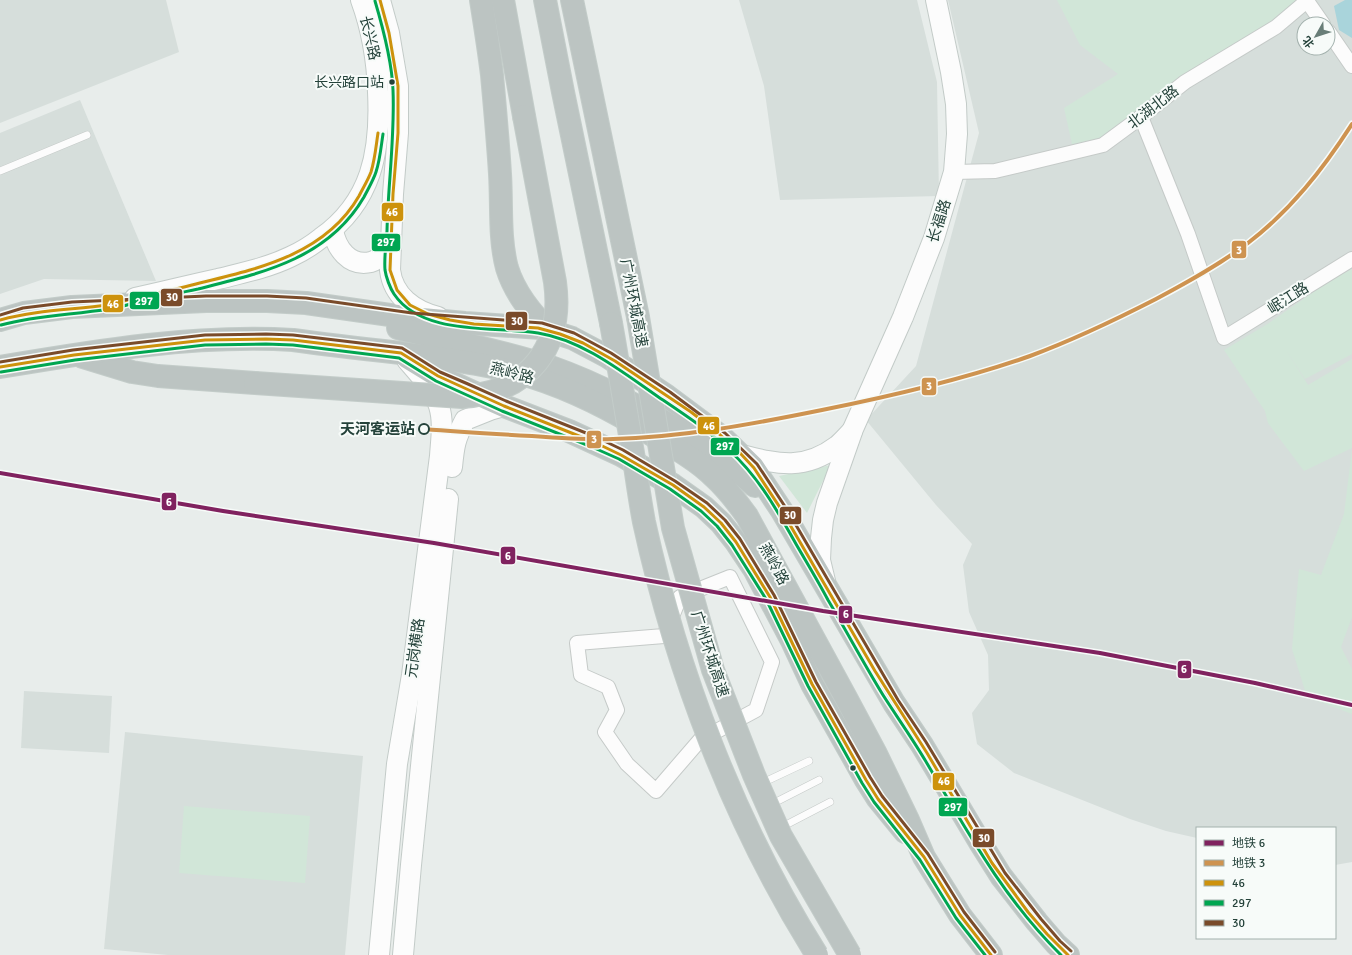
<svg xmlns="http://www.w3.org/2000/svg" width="1352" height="955" font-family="Signika,'Noto Sans SC',sans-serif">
	<rect width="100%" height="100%" fill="#e8edeb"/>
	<g fill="#d6dedb" fill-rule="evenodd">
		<path d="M0,0h166l13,52 -179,71z"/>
		<path d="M739,0h178l20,82 2,114 -159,4 -16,-114z"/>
		<path d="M948,0h404v862l-17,3v-37h-138v10l-31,-7 -36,-12 -116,-46 -37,-29 -5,-31 17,-23 -1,-35 -19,-43 -6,-47 9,-21 -36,-39 -70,-85 50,-54 63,-233zM1304,24h24v24h-24z"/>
		<path d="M80,100l76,181 -112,-2 -44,15v-161z"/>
		<path d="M24,691l88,5 -3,57 -88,-5z"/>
		<path d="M125,732l238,24 -18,199h-177l-64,-6z"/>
	</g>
	<g fill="#d1e6d8">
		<path d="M1057,0h251l-200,141 -36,3 -8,-36 54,-34 -38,-29z"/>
		<path d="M1352,269v85l-47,25 -19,-29 22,35 44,-26v89l-48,23 -36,-48 -3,-12 -41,-61 45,-27 63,-44z"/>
		<path d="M1352,450v167l-11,30 11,22v45l-45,-17 -15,-48 7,-80 22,6 23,-61z"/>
		<path d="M831,465l-24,48 -28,-37z"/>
		<path d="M184,806l126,10 -5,67 -126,-10z"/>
	</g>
	<path fill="#a9d4db" d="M1345,0h7v38l-13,-8 -5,-24z"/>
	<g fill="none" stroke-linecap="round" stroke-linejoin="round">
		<g stroke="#c5cac8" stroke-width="8">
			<g id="lane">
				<path d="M0,171l87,-36"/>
				<path d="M760,784l49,-23"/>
				<path d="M770,805l49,-25"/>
				<path d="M780,828l50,-26"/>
			</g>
		</g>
		<g stroke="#c5cac8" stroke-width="16">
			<g id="street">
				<path d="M1307,1l16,23"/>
				<path d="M1328,31l24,35"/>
				<path d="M1141,117l47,117 36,104 128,-79"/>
				<path d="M954,172l41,-1 108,-26 38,-28 44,-35 91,-55 32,-27"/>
				<path d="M730,577l42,85 -16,48 -56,30 -44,51 -29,-27 -22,-32 12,-22 -9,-23 -27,-12 -4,-32 87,-7 16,-39z"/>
			</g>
		</g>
		<g stroke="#c3cbc8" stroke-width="22">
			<g id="secondary">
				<path d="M380,0l9,33 9,53v47l-5,61 -3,76c3,26 24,41 48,47"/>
				<path d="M333,230c3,18 16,37 38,32 8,-2 14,-10 20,-15"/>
				<path d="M135,298c28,-6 55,-13 83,-19 24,-6 49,-11 72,-22 11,-5 21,-11 31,-19 51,-36 60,-87 57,-146 -1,-32 -6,-62 -17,-92"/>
				<path d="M741,455c37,9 63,16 96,-9 5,-4 10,-10 15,-15"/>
				<path d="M452,467c2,-21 3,-28 13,-47l25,-10 14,-4"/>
				<path d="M825,581l-5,-21 1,-22 2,-18 4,-17 26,-74 50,-112 31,-79 20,-66 3,-38 -1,-30 -5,-32 -15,-72"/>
				<path d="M379,955l18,-191 15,-89 28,-219c1,-16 4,-34 -1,-50 -6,-18 -21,-33 -32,-46"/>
				<path d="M403,955l8,-90 37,-366"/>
			</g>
		</g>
		<g stroke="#c3ccc9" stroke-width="24">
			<g id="highway">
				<path d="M481,0c4,25 8,50 11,75 3,33 6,66 8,99 2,31 -1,64 7,94 7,23 24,46 42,62"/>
				<path d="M503,0l21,116"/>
				<path d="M545,0l18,92 48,231"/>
				<path d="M572,0l66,317"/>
				<path d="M0,320l24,-7 48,-6 134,-6h61l39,2 105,15 54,5 76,5 31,10 36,19 59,39 55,41 31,30 29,44 112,192 28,42 59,99 20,32 36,46 19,22 12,11"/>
				<path d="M398,328c51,13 103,22 153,39 51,18 95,42 140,72 22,14 44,29 64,47"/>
				<path d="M83,357l49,15 26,4 97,7"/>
				<path d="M407,357l31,19 28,13 38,17 65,25 52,24 52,30 31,22 17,16 15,19 18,27 38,72 20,43 54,96 12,19 27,33"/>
				<path d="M0,367c95,-16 196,-33 293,-27 36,5 72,9 108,13 44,6 89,11 131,24 44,14 84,35 122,59 21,12 43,24 60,41 13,12 23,25 33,39l98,180 31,58 32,66 16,37 36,58 31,40"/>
			</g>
		</g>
		<use href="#lane" stroke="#fcfcfc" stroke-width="7"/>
		<use href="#street" stroke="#fcfcfc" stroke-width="14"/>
		<use href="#secondary" stroke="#fcfcfc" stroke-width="20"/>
		<use href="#highway" stroke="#bcc4c2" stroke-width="22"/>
		<g stroke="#c3ccc9" stroke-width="24" stroke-linecap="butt">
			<g id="highway-bridge">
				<path d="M638,317l35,211 40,142 41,105 27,61 69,119"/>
				<path d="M611,323c8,45 15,90 23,136 3,21 6,42 10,63 33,151 91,303 173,433"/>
				<path d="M255,383l207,14c67,-5 102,-50 93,-115l-31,-166"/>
			</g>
		</g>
		<use href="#highway-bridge" stroke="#bcc4c2" stroke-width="22"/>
		<g stroke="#f7fbf9" stroke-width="6">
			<g id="bus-1">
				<path d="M380,0l9,33 9,53v47l-5,61 -3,76 7,20 13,15 18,9 22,6 24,4 64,4 22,6 23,9 32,18 76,51 26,20 23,21 14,15 25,38 96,165 52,82 65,110 36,49 19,22 21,21"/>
				<path d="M0,320c36,-10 71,-10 108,-15 10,-2 19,-5 29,-8 20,-4 40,-8 59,-13 61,-15 129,-29 163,-88 4,-8 9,-16 12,-24 4,-13 5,-26 7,-39"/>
				<path d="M0,367l74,-12 131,-15 61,-1 27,1 108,13 37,23 66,30 90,36 27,13 52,30 31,22 17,16 15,19 34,55 42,87 54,96 12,19 46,58 36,58 31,40"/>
			</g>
		</g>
		<g stroke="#f7fbf9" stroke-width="6">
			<g id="bus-2">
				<path d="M375,1c8,27 17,61 18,89 2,47 -5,94 -6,141 -1,13 -3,27 -2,39 1,7 5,18 9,24 28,42 100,32 144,39 44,7 83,38 119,63 25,17 50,33 72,54 29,26 48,60 67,94 11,19 22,37 32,56 19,32 36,64 55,95 14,22 29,43 42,65 41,69 78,138 136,195"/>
				<path d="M1,325c37,-10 71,-10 108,-16 10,-1 20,-5 29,-7 20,-4 40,-9 60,-13 64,-16 130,-30 166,-92 4,-8 9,-16 12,-25 4,-12 5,-25 7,-38"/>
				<path d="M1,372l74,-12 130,-15 61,-1 27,1 106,13 37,23 66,30 90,36 27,12 51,30 31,22 16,15 15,19 34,54 42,87 54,97 12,19 46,58 36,58 29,37"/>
			</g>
		</g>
		<g stroke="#f7fbf9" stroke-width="6">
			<g id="bus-3">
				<path d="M0,315l23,-7 49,-6 134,-6h61l39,2 106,15 130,10 32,10 37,20 59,39 55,41 32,31 29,44 112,192 28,42 79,131 36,46 19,22 11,10"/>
				<path d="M0,362l73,-12 132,-15 61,-1 27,1 109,13 38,24 28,12 38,17 90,36 27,13 52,31 32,22 18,17 15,19 34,56 42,87 54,95 12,19 46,58 36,58 31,40"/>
			</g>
		</g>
		<use href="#bus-1" stroke="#cd920c" stroke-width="3"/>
		<use href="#bus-2" stroke="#00a651" stroke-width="3"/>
		<use href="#bus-3" stroke="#7a4b2a" stroke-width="3"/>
		<g stroke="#f7fbf9" stroke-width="7">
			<path id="metro-1" d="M0,473l223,38 211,32 389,68 277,42 155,30 97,22"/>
		</g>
		<g stroke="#f7fbf9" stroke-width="7">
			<path id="metro-2" d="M424,429c36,3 72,5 108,7 27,2 54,4 81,3 71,-2 140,-15 209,-29 70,-14 140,-30 208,-54 43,-16 85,-36 126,-57 32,-17 63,-34 92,-56 43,-33 75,-74 104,-119"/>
		</g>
		<use href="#metro-1" stroke="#80225f" stroke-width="4"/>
		<use href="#metro-2" stroke="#ce9350" stroke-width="4"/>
	</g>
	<g fill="#24423a" stroke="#f7fbf9" stroke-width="1.5">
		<circle cx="392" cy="82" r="3.5"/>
		<circle cx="853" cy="768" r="3.5"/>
	</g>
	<circle fill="#f7fbf9" stroke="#24423a" stroke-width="2" cx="424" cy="429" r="5"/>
	<g text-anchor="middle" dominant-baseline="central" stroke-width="4" stroke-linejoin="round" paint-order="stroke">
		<g font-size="14" fill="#24423a" stroke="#f7fbf9" text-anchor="end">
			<text x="384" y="82">长兴路口站</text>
		</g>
		<g font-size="15" fill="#24423a" stroke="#f7fbf9">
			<text transform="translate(370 38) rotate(77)">长兴路</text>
			<text transform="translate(1153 107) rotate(-38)">北湖北路</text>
			<text transform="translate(939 221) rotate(-72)">长福路</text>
			<text transform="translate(1288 298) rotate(-32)">岷江路</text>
			<text transform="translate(634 303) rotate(79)">广州环城高速</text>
			<text transform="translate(512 373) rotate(14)">燕岭路</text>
			<text transform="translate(774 564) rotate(61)">燕岭路</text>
			<text transform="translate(415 648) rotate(-82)">元岗横路</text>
			<text transform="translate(710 654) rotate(72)">广州环城高速</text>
		</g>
		<g font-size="15" font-weight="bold" fill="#24423a" stroke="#f7fbf9" text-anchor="end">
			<text x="415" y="429">天河客运站</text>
		</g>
	</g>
	<g stroke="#f7fbf9" stroke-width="1.5">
		<rect x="381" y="202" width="23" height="20" rx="4" fill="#cd920c"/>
		<rect x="371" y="233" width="30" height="19" rx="4" fill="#00a651"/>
		<rect x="1231" y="240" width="16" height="19" rx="4" fill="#ce9350"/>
		<rect x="160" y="288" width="23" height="19" rx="4" fill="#7a4b2a"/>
		<rect x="129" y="291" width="31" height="19" rx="4" fill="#00a651"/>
		<rect x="102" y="294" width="22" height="19" rx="4" fill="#cd920c"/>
		<rect x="505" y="311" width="23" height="20" rx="4" fill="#7a4b2a"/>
		<rect x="921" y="377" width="16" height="19" rx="4" fill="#ce9350"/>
		<rect x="697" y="416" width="23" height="19" rx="4" fill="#cd920c"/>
		<rect x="586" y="430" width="16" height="19" rx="4" fill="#ce9350"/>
		<rect x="710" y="437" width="30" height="19" rx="4" fill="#00a651"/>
		<rect x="161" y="492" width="16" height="19" rx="4" fill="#80225f"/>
		<rect x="779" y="506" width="23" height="19" rx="4" fill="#7a4b2a"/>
		<rect x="500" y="546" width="16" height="19" rx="4" fill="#80225f"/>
		<rect x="838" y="605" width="15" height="19" rx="4" fill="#80225f"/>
		<rect x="1177" y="660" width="15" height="19" rx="4" fill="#80225f"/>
		<rect x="932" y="772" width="23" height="19" rx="4" fill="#cd920c"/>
		<rect x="938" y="797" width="30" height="20" rx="4" fill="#00a651"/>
		<rect x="972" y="828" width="23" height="20" rx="4" fill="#7a4b2a"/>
	</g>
	<g font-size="11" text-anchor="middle" font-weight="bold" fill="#fff">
		<text x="392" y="216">46</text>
		<text x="386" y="246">297</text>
		<text x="1239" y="254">3</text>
		<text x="172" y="301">30</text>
		<text x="144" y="305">297</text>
		<text x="113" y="308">46</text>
		<text x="517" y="325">30</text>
		<text x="929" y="390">3</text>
		<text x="709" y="430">46</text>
		<text x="594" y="443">3</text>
		<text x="725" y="450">297</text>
		<text x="169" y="506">6</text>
		<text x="790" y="519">30</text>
		<text x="508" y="560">6</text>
		<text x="846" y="618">6</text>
		<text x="1184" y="673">6</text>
		<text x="944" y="785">46</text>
		<text x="953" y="811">297</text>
		<text x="984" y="842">30</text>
	</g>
	<rect x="1196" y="827" width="140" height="112" fill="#f7fbf9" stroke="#a3b1ad"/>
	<rect x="1204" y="840" width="20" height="6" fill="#80225f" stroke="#a3b1ad"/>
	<text x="1232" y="847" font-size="12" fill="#24423a">地铁 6</text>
	<rect x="1204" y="860" width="20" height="6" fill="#ce9350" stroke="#a3b1ad"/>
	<text x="1232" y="867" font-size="12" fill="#24423a">地铁 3</text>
	<rect x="1204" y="880" width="20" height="6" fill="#cd920c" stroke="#a3b1ad"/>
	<text x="1232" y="887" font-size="12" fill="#24423a">46</text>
	<rect x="1204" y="900" width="20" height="6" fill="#00a651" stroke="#a3b1ad"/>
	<text x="1232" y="907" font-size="12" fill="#24423a">297</text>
	<rect x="1204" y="920" width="20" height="6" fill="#7a4b2a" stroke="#a3b1ad"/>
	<text x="1232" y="927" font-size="12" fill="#24423a">30</text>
	<g transform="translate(1316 36) rotate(231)"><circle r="19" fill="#f7fbf9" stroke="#a3b1ad"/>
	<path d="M0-3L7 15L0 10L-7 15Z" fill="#697e78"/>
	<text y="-6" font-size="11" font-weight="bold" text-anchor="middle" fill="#24423a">北</text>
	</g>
</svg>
